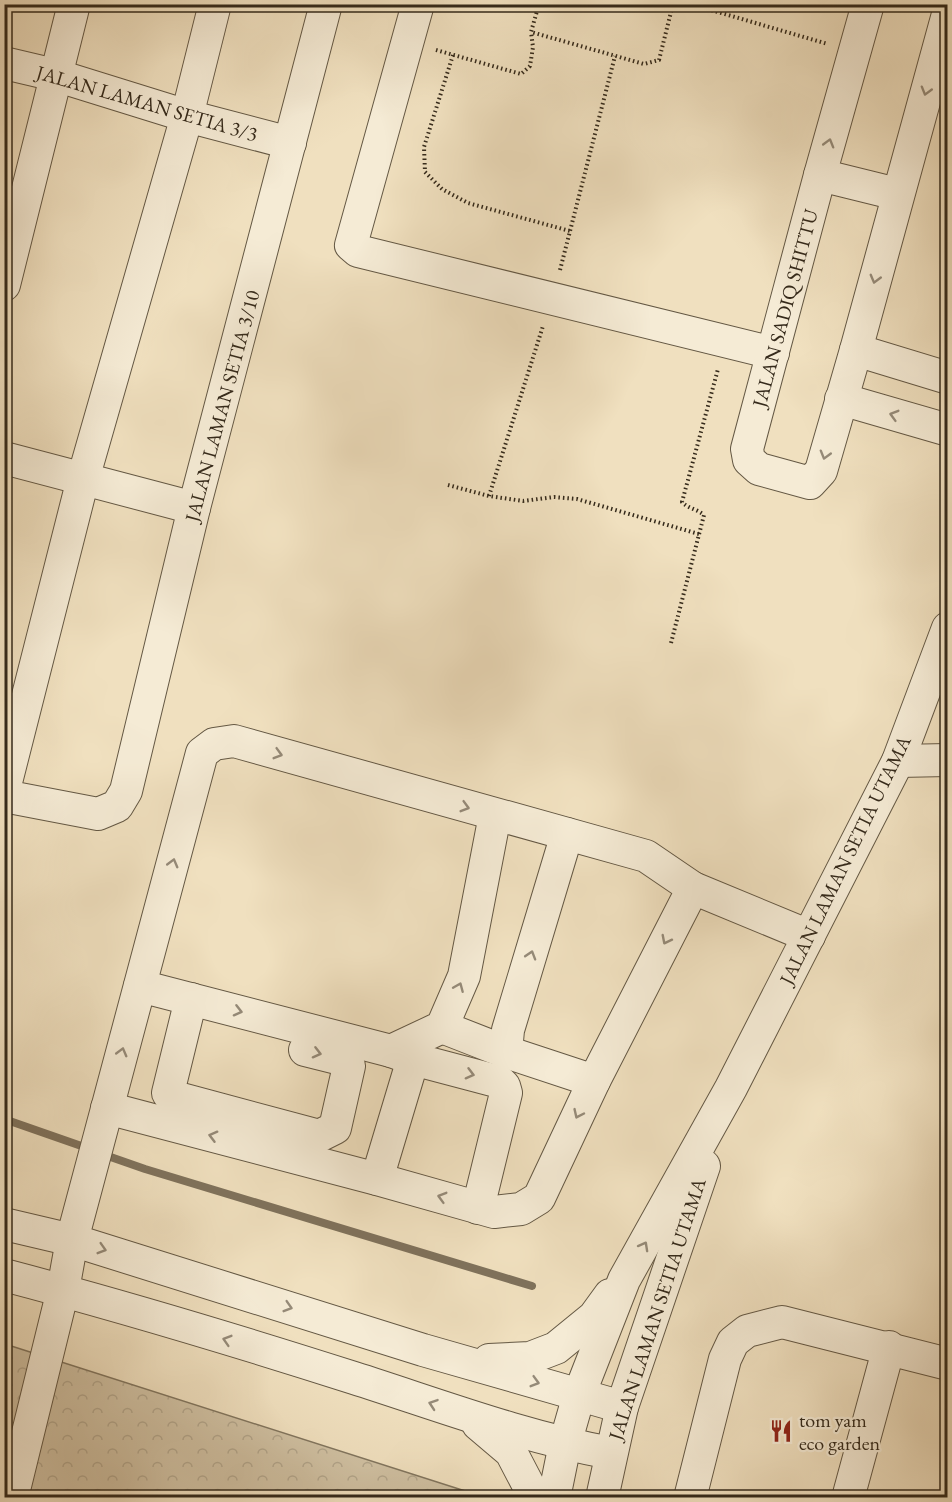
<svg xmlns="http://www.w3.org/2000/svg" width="952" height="1502" font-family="'EB Garamond',serif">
	<defs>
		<pattern id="forest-crowns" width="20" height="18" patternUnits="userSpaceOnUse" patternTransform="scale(1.5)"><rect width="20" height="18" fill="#d0c1a3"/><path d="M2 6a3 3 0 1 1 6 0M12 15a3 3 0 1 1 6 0" fill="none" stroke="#b3a68c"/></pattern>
	</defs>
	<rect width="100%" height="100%" fill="#f0e0bf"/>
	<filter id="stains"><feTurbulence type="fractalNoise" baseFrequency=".00333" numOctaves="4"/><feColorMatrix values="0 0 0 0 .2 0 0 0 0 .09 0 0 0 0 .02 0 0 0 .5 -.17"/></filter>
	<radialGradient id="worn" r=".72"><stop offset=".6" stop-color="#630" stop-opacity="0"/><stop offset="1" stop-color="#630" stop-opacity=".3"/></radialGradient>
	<path fill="url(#forest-crowns)" stroke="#82765f" stroke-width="1.5" d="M5,1344l479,153h-479z"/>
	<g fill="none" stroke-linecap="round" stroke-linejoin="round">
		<g stroke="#7f725c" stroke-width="8">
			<path d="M4,1119l86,30"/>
			<path d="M102,1154l43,15 387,117"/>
		</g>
		<g stroke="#645844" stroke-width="34">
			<g id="minor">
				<path d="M418,4l-67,241 7,6 415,102"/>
				<path d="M868,4l-48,171 -73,274 2,11 10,9 51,14 11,-12 35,-121 92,-336"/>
				<path d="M4,63l51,12 132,41 103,27"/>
				<path d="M820,175l77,19"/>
				<path d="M4,285l70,-281"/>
				<path d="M856,350l92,28"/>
				<path d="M841,399l107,31"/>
				<path d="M4,458l190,50"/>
				<path d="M898,761l50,-1"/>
				<path d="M4,790l79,-311 104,-363 28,-112"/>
				<path d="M4,796l94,18 19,-8 9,-15 68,-283 132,-504"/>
				<path d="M140,986l251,65 51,-24 22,-51 31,-161"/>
				<path d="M191,999l-23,94 2,3 149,40 16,-8 14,-62 -4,-6 -40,-10"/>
				<path d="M442,1027l64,25 88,29"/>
				<path d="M391,1051l22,8 87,23 4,4 2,7 -28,115"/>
				<path d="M506,1052l2,-22 59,-196"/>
				<path d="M107,1108l270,71 117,33 27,-3 18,-11 55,-117 99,-193"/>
				<path d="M377,1179l36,-120"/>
				<path d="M4,1224l68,16 351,110 199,57"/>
				<path d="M4,1275c118,31 234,66 350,103 85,27 169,59 257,75"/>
				<path d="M489,1360l41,-2 26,-10 38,-31 16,-22"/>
				<path d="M478,1424l33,28 24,46"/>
				<path d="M12,1498l51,-208 9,-50 130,-487 12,-9 20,-3 412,115 47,32 116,48"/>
				<path d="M554,1498l11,-54 14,-49 45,-115 107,-192 167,-327 50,-133"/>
				<path d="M602,1498l20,-91 82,-241"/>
				<path d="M690,1498l35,-139 8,-17 14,-11 35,-9 166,42"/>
				<path d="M848,1498l41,-151"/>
			</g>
		</g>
		<g stroke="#352a1b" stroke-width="4" stroke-dasharray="1.5 3" stroke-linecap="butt">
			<path d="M539,4l-8,28 113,32 15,-4 14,-56"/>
			<path d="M690,4l138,40"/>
			<path d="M436,50l85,24 9,-8 3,-19 -2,-15"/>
			<path d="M453,55l-29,92 1,25 17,17 26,14 102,28"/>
			<path d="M560,270l55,-214"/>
			<path d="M448,485l41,11 34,5 31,-4 23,2 122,35"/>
			<path d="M489,496l54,-170"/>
			<path d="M671,643l33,-128c-7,-6 -15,-6 -22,-13l36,-133"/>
		</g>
		<use href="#minor" stroke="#f5ebd5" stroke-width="32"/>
	</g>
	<defs><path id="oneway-chevron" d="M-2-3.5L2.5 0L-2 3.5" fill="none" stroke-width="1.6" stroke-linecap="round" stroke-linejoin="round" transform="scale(1.5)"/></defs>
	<g stroke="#958a78">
		<use href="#oneway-chevron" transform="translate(926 91) rotate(106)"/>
		<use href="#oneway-chevron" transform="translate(829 143) rotate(-74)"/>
		<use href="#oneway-chevron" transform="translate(875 279) rotate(105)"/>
		<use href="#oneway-chevron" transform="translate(894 415) rotate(-164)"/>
		<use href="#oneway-chevron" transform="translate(825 455) rotate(106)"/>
		<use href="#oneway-chevron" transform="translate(278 754) rotate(16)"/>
		<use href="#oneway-chevron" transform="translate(465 807) rotate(16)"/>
		<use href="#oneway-chevron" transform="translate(173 863) rotate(-75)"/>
		<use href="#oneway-chevron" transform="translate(666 940) rotate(117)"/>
		<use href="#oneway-chevron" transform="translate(531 955) rotate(-73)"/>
		<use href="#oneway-chevron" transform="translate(459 987) rotate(-67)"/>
		<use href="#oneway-chevron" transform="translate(238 1011) rotate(14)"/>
		<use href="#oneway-chevron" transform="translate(122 1052) rotate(-75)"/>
		<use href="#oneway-chevron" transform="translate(317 1053) rotate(14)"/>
		<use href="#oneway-chevron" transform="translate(470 1074) rotate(15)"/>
		<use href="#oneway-chevron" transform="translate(578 1114) rotate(115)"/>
		<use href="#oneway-chevron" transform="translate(213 1136) rotate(-165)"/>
		<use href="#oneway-chevron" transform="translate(442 1197) rotate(-164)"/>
		<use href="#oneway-chevron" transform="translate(644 1246) rotate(-61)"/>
		<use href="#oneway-chevron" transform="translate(102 1249) rotate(17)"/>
		<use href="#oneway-chevron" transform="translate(288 1307) rotate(17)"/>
		<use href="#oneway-chevron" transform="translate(227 1340) rotate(-163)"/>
		<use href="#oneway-chevron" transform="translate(535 1382) rotate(16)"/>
		<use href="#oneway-chevron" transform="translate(433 1404) rotate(-161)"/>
	</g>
	<defs>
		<g id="restaurant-bare" transform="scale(1.8)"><path d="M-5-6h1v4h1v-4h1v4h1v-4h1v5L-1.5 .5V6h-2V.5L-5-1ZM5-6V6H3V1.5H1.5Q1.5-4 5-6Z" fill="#8f2418" stroke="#f5ebd5" stroke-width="2.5" paint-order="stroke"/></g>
	</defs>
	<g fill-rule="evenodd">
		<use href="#restaurant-bare" x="781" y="1431"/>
	</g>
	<g text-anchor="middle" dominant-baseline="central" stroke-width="4.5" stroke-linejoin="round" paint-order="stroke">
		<g font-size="20" fill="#352a1b" stroke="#f5ebd5">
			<text transform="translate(147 103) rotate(16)">JALAN LAMAN SETIA 3/3</text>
			<text transform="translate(785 308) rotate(-75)">JALAN SADIQ SHITTU</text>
			<text transform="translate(222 406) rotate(-75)">JALAN LAMAN SETIA 3/10</text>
			<text transform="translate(845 860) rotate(-64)">JALAN LAMAN SETIA UTAMA</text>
			<text transform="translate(657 1309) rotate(-72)">JALAN LAMAN SETIA UTAMA</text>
		</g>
		<g font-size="20" fill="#352a1b" stroke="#f5ebd5" text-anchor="start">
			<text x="799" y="1420">tom yam<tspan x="799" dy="23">eco garden</tspan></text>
		</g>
	</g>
	<rect width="952" height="1502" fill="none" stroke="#f0e0bf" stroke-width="24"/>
	<rect x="6" y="6" width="940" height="1490" fill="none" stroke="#352a1b" stroke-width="3"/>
	<rect x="12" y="12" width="928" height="1478" fill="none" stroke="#352a1b" stroke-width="1.5"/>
	<rect width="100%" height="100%" filter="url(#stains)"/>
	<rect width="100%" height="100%" fill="url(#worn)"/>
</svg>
